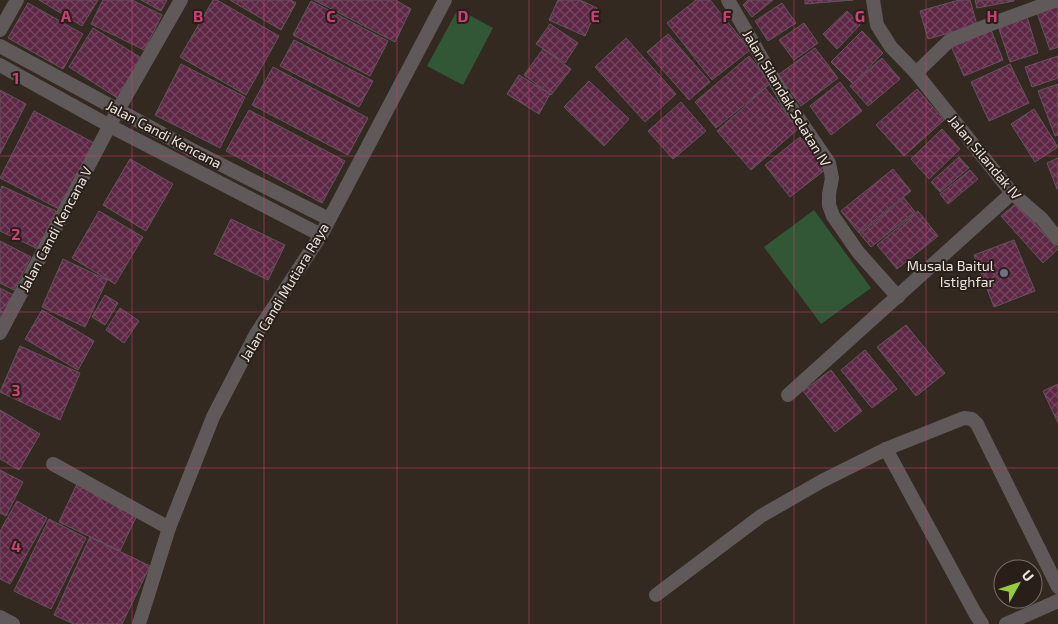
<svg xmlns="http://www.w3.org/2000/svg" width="1058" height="624" font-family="'Exo 2',sans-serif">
	<defs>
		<pattern id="building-cross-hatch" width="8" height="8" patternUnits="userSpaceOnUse" patternTransform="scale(1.25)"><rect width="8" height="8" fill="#5e2745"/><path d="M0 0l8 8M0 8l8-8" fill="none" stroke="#754660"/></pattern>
	</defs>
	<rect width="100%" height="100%" fill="#332921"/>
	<g fill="#315736">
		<path d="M458,9l35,19 -30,57 -36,-19z"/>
		<path d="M814,210l57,78 -50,36 -57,-77z"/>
	</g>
	<g fill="url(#building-cross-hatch)" stroke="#63555c">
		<path d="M39,0h59l-16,26z"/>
		<path d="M103,0h29l30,15 -18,35 -53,-26z"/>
		<path d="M141,0h26l-6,11z"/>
		<path d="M213,0h4l62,36 -33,59 -66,-38z"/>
		<path d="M230,0h61l5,3 -15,27z"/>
		<path d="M314,0h81l16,9 -16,33z"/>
		<path d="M558,0h22l17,8 -12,28 -36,-16z"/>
		<path d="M696,0h14l40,50 -38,30 -45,-57z"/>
		<path d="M748,0h25l-21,17 -9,-12z"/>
		<path d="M805,0h48l-48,4z"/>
		<path d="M959,0h11l7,25 -49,14 -8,-28z"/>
		<path d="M975,0h39v1l-37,7z"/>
		<path d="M311,1l77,40 -18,35 -77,-41z"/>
		<path d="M28,3l55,31 -20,35 -55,-31z"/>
		<path d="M782,3l14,20 -28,18 -13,-20z"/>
		<path d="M1058,6v41l-8,3 -13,-37z"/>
		<path d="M847,11l13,14 -23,24 -14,-15z"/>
		<path d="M1027,17l11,36 -28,9 -12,-36z"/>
		<path d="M804,23l14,20 -24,17 -15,-20z"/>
		<path d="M550,24l28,19 -13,20 -29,-19z"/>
		<path d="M93,28l50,31 -24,40 -50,-32z"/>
		<path d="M991,30l12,30 -39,16 -13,-30z"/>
		<path d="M862,31l21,22 -30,31 -22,-22z"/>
		<path d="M668,34l42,48 -21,18 -42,-48z"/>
		<path d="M626,38l50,56 -31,28 -50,-55z"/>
		<path d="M294,40l79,41 -14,26 -79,-41z"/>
		<path d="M815,48l23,30 -37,28 -23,-31z"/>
		<path d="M543,49l28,20 -20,26 -27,-20z"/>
		<path d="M749,56l22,27 -55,45 -21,-26z"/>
		<path d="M1058,56v22l-26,9 -7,-20z"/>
		<path d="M882,58l18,21 -32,27 -18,-20z"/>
		<path d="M181,64l64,33 -25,51 -65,-33z"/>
		<path d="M1010,64l19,39 -40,18 -18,-39z"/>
		<path d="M273,67l95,51 -20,37 -96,-50z"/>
		<path d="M519,75l31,19 -11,20 -32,-20z"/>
		<path d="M589,81l40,38 -25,27 -40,-39z"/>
		<path d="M840,82l22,29 -31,24 -21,-29z"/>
		<path d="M1058,84v51l-3,1 -17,-45z"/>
		<path d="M765,88l34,40 -48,42 -34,-39z"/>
		<path d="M917,89l27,31 -40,36 -28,-31z"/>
		<path d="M0,90l26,14 -26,50z"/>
		<path d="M681,102l25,29 -33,28 -25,-28z"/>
		<path d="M1034,109l24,38 -23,15 -24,-38z"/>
		<path d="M249,110l96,51 -23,42 -96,-52z"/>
		<path d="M34,111l62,33 -35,66 -61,-32z"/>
		<path d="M942,129l18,20 -31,30 -18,-20z"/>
		<path d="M800,137l26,32 -36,28 -25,-32z"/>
		<path d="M959,157l10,11 -29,24 -9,-10z"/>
		<path d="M1058,158v31h-1l-10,-26z"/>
		<path d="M130,159l43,25 -27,47 -43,-26z"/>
		<path d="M893,169l18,22 -52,42 -18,-22z"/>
		<path d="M970,170l8,9 -30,25 -8,-10z"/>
		<path d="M2,186l54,25 -18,38 -38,-18v-40z"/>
		<path d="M904,198l11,14 -44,35 -11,-13z"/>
		<path d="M1017,203l41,46 -15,14 -42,-47z"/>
		<path d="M99,211l44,26 -28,47 -43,-26z"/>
		<path d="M918,211l20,25 -41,33 -20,-24z"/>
		<path d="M231,219l54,26 -17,35 -54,-26z"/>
		<path d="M1014,240l21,51 -41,16 -20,-52z"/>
		<path d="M0,241l31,16 -17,33 -14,-7z"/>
		<path d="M63,259l44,21 -22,47 -43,-20z"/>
		<path d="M0,288l17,9 -17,30z"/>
		<path d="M105,295l13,8 -13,22 -13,-8z"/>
		<path d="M120,308l19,13 -15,22 -18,-13z"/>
		<path d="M42,310l52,31 -16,29 -53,-31z"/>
		<path d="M906,325l39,48 -29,23 -39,-49z"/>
		<path d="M20,346l60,27 -20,47 -60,-28z"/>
		<path d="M865,350l32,39 -25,19 -31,-38z"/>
		<path d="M831,370l31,41 -27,21 -32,-41z"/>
		<path d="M1058,384v39l-15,-32z"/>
		<path d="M0,410l40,24 -21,36 -19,-11z"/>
		<path d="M0,470l23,12 -17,34 -6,-3z"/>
		<path d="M77,484l61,29 -18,38 -61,-29z"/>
		<path d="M17,501l30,17 -37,66 -10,-5v-48z"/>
		<path d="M49,519l37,19 -35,71 -37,-18z"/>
		<path d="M90,537l60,29 -28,58h-48l-20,-9z"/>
	</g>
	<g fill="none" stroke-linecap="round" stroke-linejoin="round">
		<g stroke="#605959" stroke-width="14">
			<path d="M728,0l58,100 43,63 3,15 -3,16v11l4,11 25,36 40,45"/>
			<path d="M873,0l4,25 14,22 25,26 33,-32 42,-17 66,-24"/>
			<path d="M0,30l17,-30"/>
			<path d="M0,46l192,104 137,69"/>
			<path d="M0,65l110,61 211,109"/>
			<path d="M916,73l96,120 30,26 16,20"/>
			<path d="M0,333l118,-223 63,-110"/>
			<path d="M788,395l224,-202"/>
			<path d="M886,449l78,-31 8,1 5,5 81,163"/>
			<path d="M53,464l116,64"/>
			<path d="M656,595l105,-79 61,-35 64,-32 89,164 7,11"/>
			<path d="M0,617l13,7"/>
			<path d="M139,624l30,-96 44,-111 43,-83 65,-99 124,-235"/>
			<path d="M1006,624l52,-23"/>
		</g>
	</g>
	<path fill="none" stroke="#ca4176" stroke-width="1" stroke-opacity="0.55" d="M132,0v624M264,0v624M397,0v624M529,0v624M661,0v624M794,0v624M926,0v624M0,156h1058M0,312h1058M0,468h1058"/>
	<circle fill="#6b7280" stroke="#291f18" stroke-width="2" cx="1004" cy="273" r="5"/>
	<g text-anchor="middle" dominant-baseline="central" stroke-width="4" stroke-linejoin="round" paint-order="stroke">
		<g font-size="14" fill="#ece5e0" stroke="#291f18">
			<text transform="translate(787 98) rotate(59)">Jalan Silandak Selatan IV</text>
			<text transform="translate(164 134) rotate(28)">Jalan Candi Kencana</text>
			<text transform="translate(985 157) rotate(50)">Jalan Silandak IV</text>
			<text transform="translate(55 229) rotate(-62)">Jalan Candi Kencana V</text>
			<text transform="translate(284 292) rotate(-59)">Jalan Candi Mutiara Raya</text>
		</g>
		<g font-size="14" fill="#ece5e0" stroke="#291f18" text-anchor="end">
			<text x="994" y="265">Musala Baitul<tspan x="994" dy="16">Istighfar</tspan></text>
		</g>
	</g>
	<g font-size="16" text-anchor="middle" font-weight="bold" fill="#ca4176" stroke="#291f18" stroke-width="4" stroke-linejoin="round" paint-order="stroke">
		<text x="66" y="22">A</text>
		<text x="198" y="22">B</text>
		<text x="331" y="22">C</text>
		<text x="463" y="22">D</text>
		<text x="595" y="22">E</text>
		<text x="727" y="22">F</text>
		<text x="860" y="22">G</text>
		<text x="992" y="22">H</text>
		<text x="16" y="84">1</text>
		<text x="16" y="240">2</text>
		<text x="16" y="396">3</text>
		<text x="16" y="552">4</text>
	</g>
	<g transform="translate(1018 584) rotate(50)"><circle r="24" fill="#291f18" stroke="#776e68"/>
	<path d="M0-4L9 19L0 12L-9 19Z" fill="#94cc3c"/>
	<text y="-8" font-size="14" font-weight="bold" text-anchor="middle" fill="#ece5e0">U</text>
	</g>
</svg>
